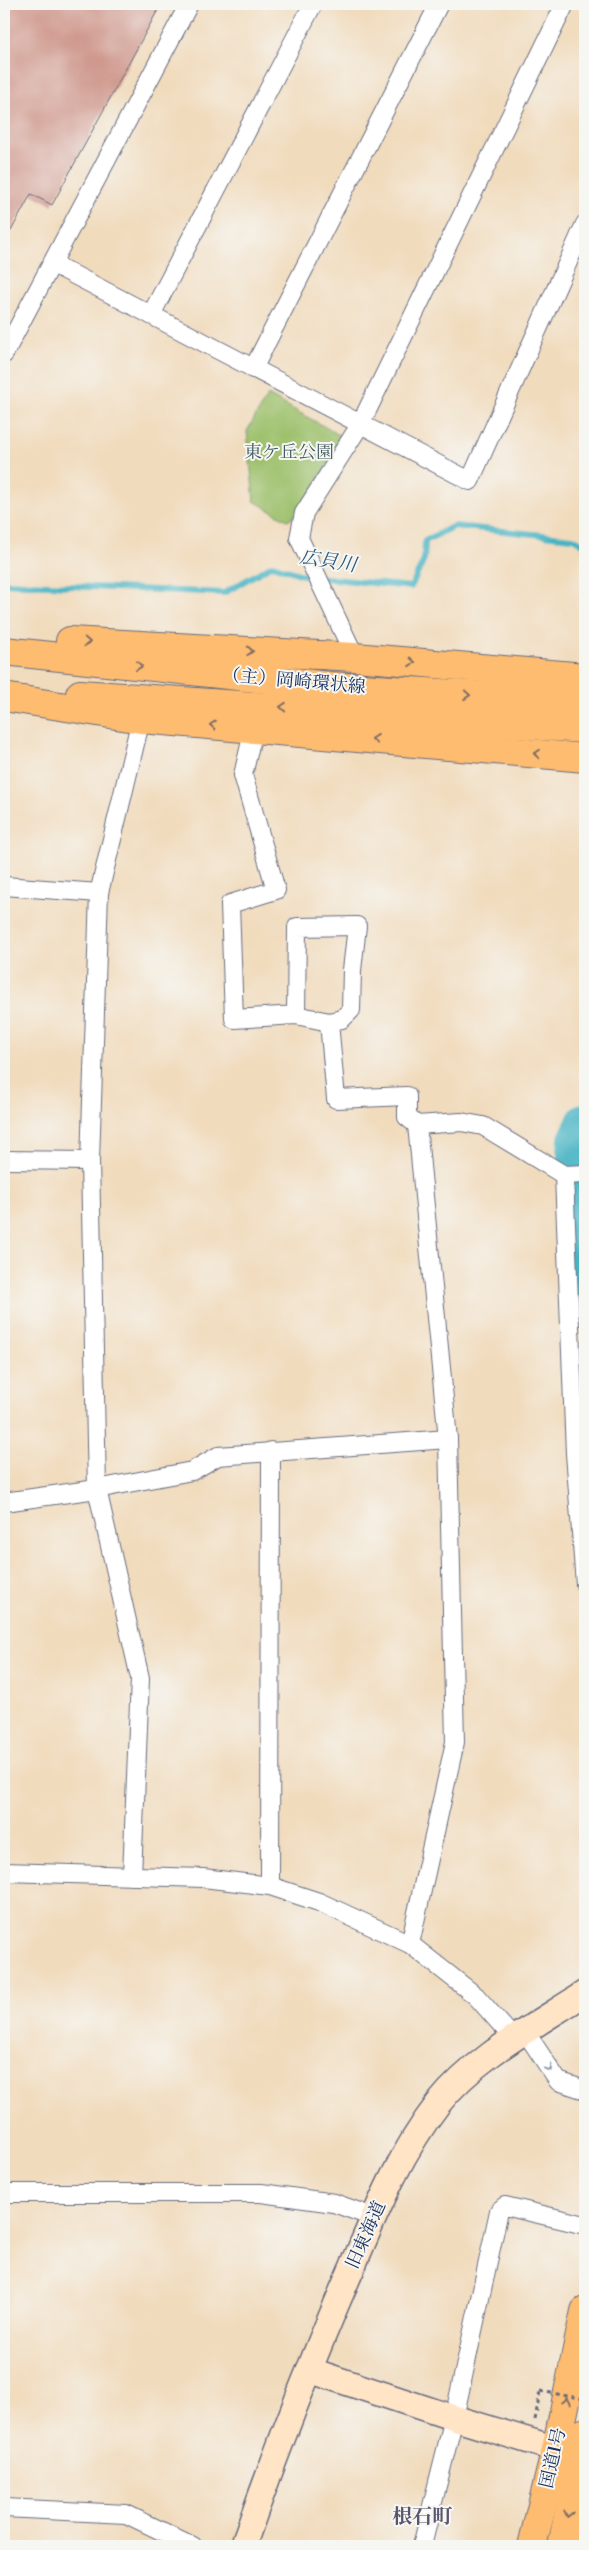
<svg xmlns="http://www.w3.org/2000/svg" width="589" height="2550" font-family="'Libre Bodoni','Noto Serif JP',serif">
	<rect width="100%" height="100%" fill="#f6f6f2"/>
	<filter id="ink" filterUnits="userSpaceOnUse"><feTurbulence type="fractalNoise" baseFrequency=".02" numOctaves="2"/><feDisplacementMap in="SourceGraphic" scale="10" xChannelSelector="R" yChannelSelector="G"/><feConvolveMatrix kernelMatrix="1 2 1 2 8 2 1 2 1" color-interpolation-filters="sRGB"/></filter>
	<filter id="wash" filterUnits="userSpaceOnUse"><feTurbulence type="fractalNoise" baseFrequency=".0096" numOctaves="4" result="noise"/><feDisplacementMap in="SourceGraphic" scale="20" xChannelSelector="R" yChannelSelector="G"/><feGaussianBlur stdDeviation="1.12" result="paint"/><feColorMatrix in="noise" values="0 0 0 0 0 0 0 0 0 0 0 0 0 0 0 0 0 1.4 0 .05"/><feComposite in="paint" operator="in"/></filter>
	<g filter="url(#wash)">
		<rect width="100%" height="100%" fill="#f1dbbd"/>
		<path fill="#9cc06a" stroke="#5c7864" d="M268,395l75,42 -46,79 -10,4 -33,-19 -7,-70z"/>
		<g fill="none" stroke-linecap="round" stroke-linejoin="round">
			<path stroke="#47b4c4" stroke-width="6" d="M4,583l220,10 48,-28 34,11 105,11 13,-27 1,-19 29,-15 119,12 12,7"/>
			<path stroke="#47b4c4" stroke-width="36" d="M585,1121l-9,19 -1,16 10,133"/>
		</g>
		<g id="blocks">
			<path fill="#cf988d" d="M4,4h157l-109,201 -21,-11 -20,37 -7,-4z"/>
		</g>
	</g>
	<g filter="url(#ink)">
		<use href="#blocks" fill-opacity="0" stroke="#666b7f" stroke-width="1"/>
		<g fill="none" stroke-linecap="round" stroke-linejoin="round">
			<g stroke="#666b7f" stroke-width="20">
				<g id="street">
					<path d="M53,264l417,217 115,-257"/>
					<path d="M151,315l162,-311"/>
					<path d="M4,354l185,-350"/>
					<path d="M253,369l186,-365"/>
					<path d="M355,657l-56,-119 5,-25 56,-88 205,-421"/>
					<path d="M254,728l-11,47 33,115 -46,14 4,115 62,-4 33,7 13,-3 9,-9 1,-40 5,-44 -60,1 -1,88"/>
					<path d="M4,886l95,7"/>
					<path d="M329,1022l7,77 71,-3v21l10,8"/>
					<path d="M4,1160l86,1"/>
					<path d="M564,1175l11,278 10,131"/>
					<path d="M4,1502l93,-13 95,-18 26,-15 230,-17"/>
					<path d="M4,1872l199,6 67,8 49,16 91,42 66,52 38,43"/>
					<path d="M132,1876l8,-198 -43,-189 -7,-328 9,-268 42,-174"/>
					<path d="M270,1886l1,-435"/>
					<path d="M410,1944l45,-202 -7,-303 -31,-314 44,-3 22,4 81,49 21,-1"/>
					<path d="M525,2031l33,50 27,9"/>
					<path d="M4,2193h257l73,10 39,14"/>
					<path d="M4,2508l122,6 67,32"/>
					<path d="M422,2546l32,-128 45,-207 6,-5 80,19"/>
				</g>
			</g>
			<g stroke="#666b7f" stroke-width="28">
				<g id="secondary">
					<path d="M309,2370l145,48 102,31"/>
					<path d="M243,2546c33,-94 69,-187 109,-278 24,-56 48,-115 86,-164 38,-48 97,-78 147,-111"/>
				</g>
			</g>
			<g stroke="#666b7f" stroke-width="30">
				<g id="primary">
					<path d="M70,641l285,16 230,20"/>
					<path d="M4,651l327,35 254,16"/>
					<path d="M80,694l505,35"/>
					<path d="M4,697l137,22 444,39"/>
				</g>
			</g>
			<g stroke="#666b7f" stroke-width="30">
				<g id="highway">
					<path d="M532,2546l24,-97 29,-138"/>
					<path d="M562,2546l23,-114"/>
				</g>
			</g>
			<path stroke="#666b7f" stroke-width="3" stroke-dasharray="4 4" stroke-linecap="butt" d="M535,2420l5,-29"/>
			<use href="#street" stroke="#fff" stroke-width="18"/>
			<use href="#secondary" stroke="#ffe4c6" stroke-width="25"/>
			<use href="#primary" stroke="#febc70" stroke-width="28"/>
			<use href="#highway" stroke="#febc70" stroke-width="28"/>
			<path stroke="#666b7f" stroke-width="3" stroke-dasharray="4 4" stroke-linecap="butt" d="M540,2391l45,8"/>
		</g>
		<defs><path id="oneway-chevron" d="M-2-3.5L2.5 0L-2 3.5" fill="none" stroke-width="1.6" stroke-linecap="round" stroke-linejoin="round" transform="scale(1.25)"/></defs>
		<g stroke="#816e66">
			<use href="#oneway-chevron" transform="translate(87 642) rotate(3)"/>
			<use href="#oneway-chevron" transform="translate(250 651) rotate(3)"/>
			<use href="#oneway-chevron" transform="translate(412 662) rotate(5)"/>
			<use href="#oneway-chevron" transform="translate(139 666) rotate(6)"/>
			<use href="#oneway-chevron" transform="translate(467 695) rotate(4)"/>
			<use href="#oneway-chevron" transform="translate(283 707) rotate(-176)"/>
			<use href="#oneway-chevron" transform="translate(213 725) rotate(-175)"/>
			<use href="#oneway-chevron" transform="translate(375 739) rotate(-175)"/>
			<use href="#oneway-chevron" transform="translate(537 754) rotate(-175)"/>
			<use href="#oneway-chevron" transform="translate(566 2401) rotate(-78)"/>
			<use href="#oneway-chevron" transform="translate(568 2514) rotate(102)"/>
		</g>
		<use stroke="#8d97ae" href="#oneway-chevron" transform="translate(549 2068) rotate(57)"/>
	</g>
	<g text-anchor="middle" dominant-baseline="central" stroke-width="4" stroke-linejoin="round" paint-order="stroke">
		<g font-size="18" fill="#425a62" stroke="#f6f6f2">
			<text x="289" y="452">東ケ丘公園</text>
		</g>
		<g font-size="18" fill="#1b2f5e" stroke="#f6f6f2">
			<text transform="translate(294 681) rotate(5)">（主）岡崎環状線</text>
			<text transform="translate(366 2235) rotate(-66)">旧東海道</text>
			<text transform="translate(553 2458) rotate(-77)">国道1号</text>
		</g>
		<g font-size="19" font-style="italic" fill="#28577d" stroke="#f6f6f2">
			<text transform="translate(328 561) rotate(9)">広貝川</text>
		</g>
		<g font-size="20" font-weight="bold" fill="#5a546e" stroke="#f6f6f2">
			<text x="422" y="2517">根石町</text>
		</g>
	</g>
	<rect width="589" height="2550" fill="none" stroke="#f6f6f2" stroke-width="20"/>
</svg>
